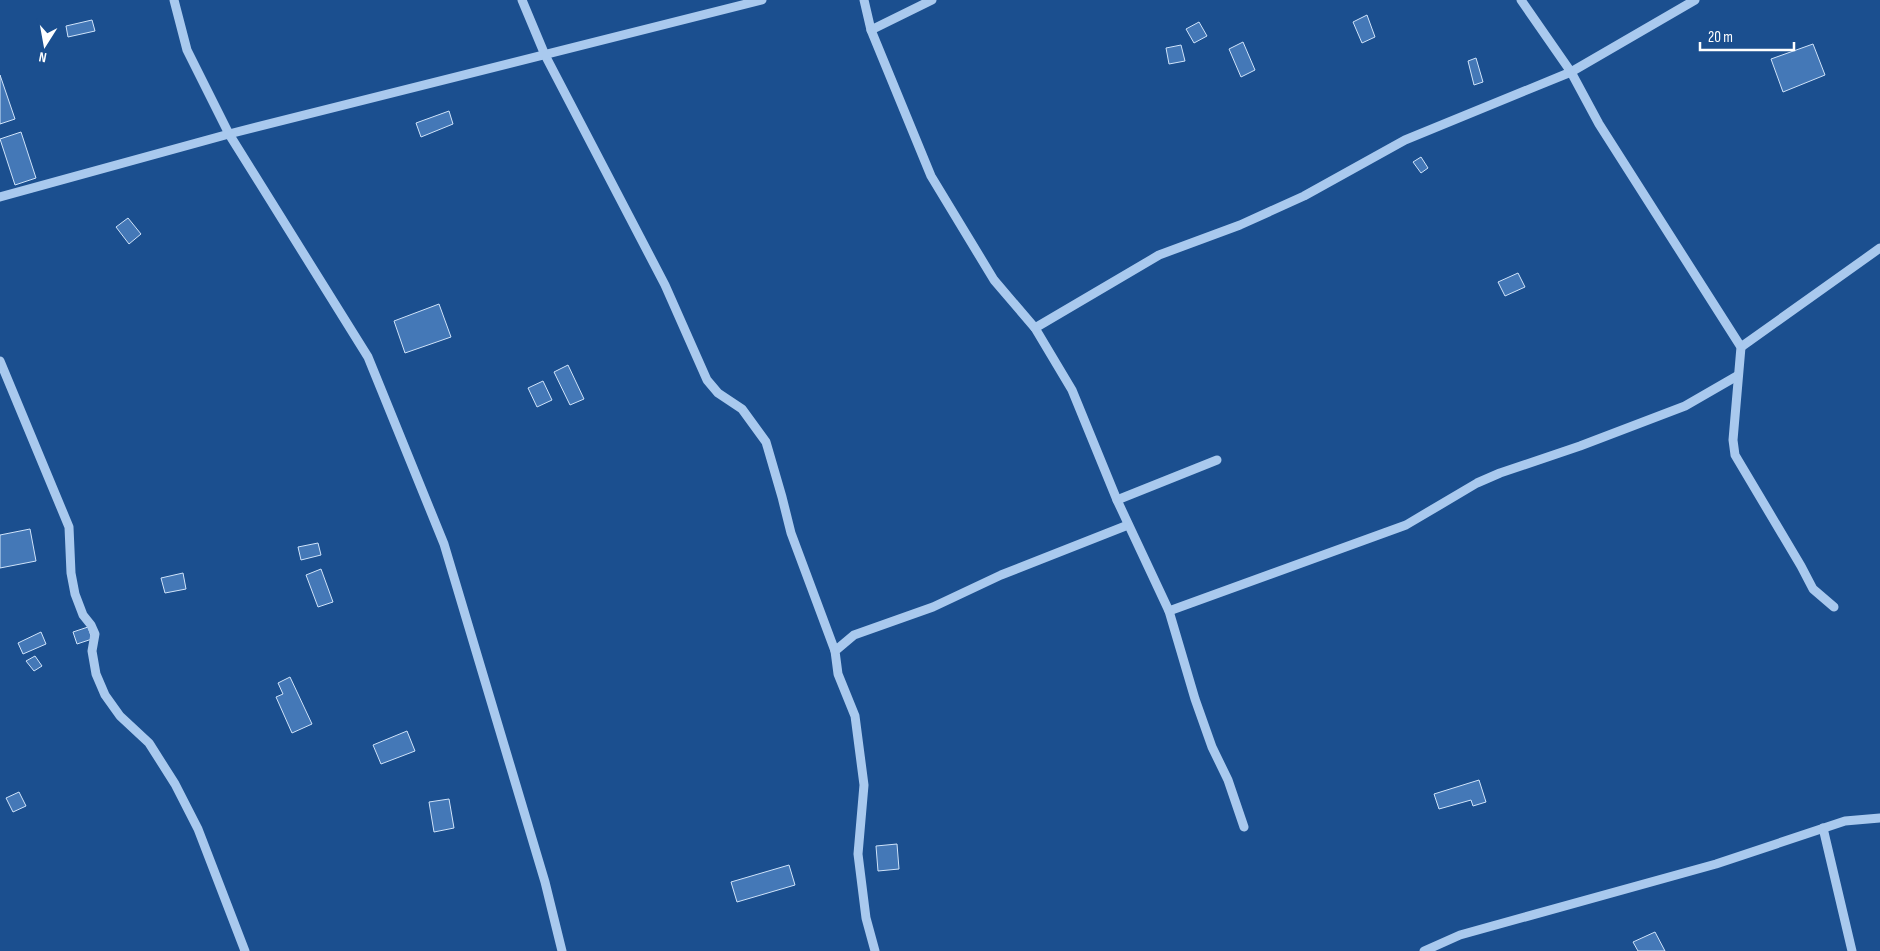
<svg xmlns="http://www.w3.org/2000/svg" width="1880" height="951" font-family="'Sofia Sans Condensed',sans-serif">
	<rect width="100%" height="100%" fill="#1b4f8f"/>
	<g fill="#4478b7" stroke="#cfe3fa">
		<path d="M1367,15l8,22 -13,6 -9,-21z"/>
		<path d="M92,20l3,11 -27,6 -2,-11z"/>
		<path d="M1199,22l8,14 -13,7 -8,-14z"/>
		<path d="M1243,42l12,28 -14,7 -12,-28z"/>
		<path d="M1813,44l12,31 -42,17 -12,-33z"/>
		<path d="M1181,45l4,16 -16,3 -3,-16z"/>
		<path d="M1476,58l7,24 -9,3 -6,-24z"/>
		<path d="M0,75l15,44 -15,5z"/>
		<path d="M449,111l4,13 -32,13 -5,-14z"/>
		<path d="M21,132l15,46 -21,7 -15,-46z"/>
		<path d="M1421,157l7,11 -7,5 -8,-11z"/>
		<path d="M128,218l13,16 -12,10 -13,-17z"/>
		<path d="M1518,273l7,14 -20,9 -7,-14z"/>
		<path d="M439,304l12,33 -46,16 -11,-32z"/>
		<path d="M568,365l16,34 -14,6 -16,-33z"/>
		<path d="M543,381l9,19 -15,7 -9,-19z"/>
		<path d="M30,529l6,32 -36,7v-33z"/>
		<path d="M318,543l3,12 -20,5 -3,-13z"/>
		<path d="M321,569l12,33 -15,5 -12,-32z"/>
		<path d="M183,573l3,16 -21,4 -4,-15z"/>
		<path d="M88,627l4,12 -15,5 -4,-12z"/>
		<path d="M41,632l5,12 -23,10 -5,-11z"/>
		<path d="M35,656l7,10 -8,5 -8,-10z"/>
		<path d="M290,677l22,47 -20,9 -16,-36 7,-3 -5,-11z"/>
		<path d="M407,731l8,20 -34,13 -8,-19z"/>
		<path d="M1479,780l7,22 -13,4 -2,-6 -32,9 -5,-15z"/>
		<path d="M19,792l7,14 -13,6 -7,-14z"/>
		<path d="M449,799l5,29 -20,4 -5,-30z"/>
		<path d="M897,844l2,25 -21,2 -2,-25z"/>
		<path d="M789,865l6,20 -58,17 -6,-20z"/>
		<path d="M1655,932l10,19h-27l-5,-9z"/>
	</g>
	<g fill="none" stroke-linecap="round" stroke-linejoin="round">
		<g stroke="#a9c9ee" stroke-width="9">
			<path d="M174,0l13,50 42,84 139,223 76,187 101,338 17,69"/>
			<path d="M522,0l23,55 120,230 42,95 11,13 24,16 24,33 16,55 9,36 44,118"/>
			<path d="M864,0l7,30 60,146 63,104 41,48 37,62 45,110 52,111 26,88 17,48 16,33 16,47"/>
			<path d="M1521,0l50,72 28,52 142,223 -8,93 2,15 66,111 12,23 21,18"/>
			<path d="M871,30l61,-30"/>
			<path d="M0,197l229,-63 533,-134"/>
			<path d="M1035,328l124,-73 81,-30 64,-29 101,-56 166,-68 124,-72"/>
			<path d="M1741,347l139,-99"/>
			<path d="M0,361l69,166 2,46 4,21 8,21 8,10 4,9 -3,17 4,23 9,21 15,21 29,27 26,41 23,45 47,122"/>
			<path d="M1117,500l100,-40"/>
			<path d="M1169,611l237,-86 71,-42 23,-10 80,-27 105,-40 52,-30"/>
			<path d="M1823,828l29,123"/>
			<path d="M875,951l-9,-33 -8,-64 6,-69 -9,-69 -17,-42 -3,-23 19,-16 79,-28 68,-32 127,-50"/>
			<path d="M1424,951l36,-16 256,-71 129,-43 35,-3"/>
		</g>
	</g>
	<g transform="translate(45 45) rotate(191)" stroke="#1b4f8f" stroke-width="4" paint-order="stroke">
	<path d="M0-4L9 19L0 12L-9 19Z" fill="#ffffff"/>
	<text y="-8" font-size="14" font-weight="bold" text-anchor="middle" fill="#ffffff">N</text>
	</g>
	<path d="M1700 42v8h94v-8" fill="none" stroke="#ffffff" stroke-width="2.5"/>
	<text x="1708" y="42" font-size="15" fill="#ffffff" stroke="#1b4f8f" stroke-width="4" paint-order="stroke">20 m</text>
</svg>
